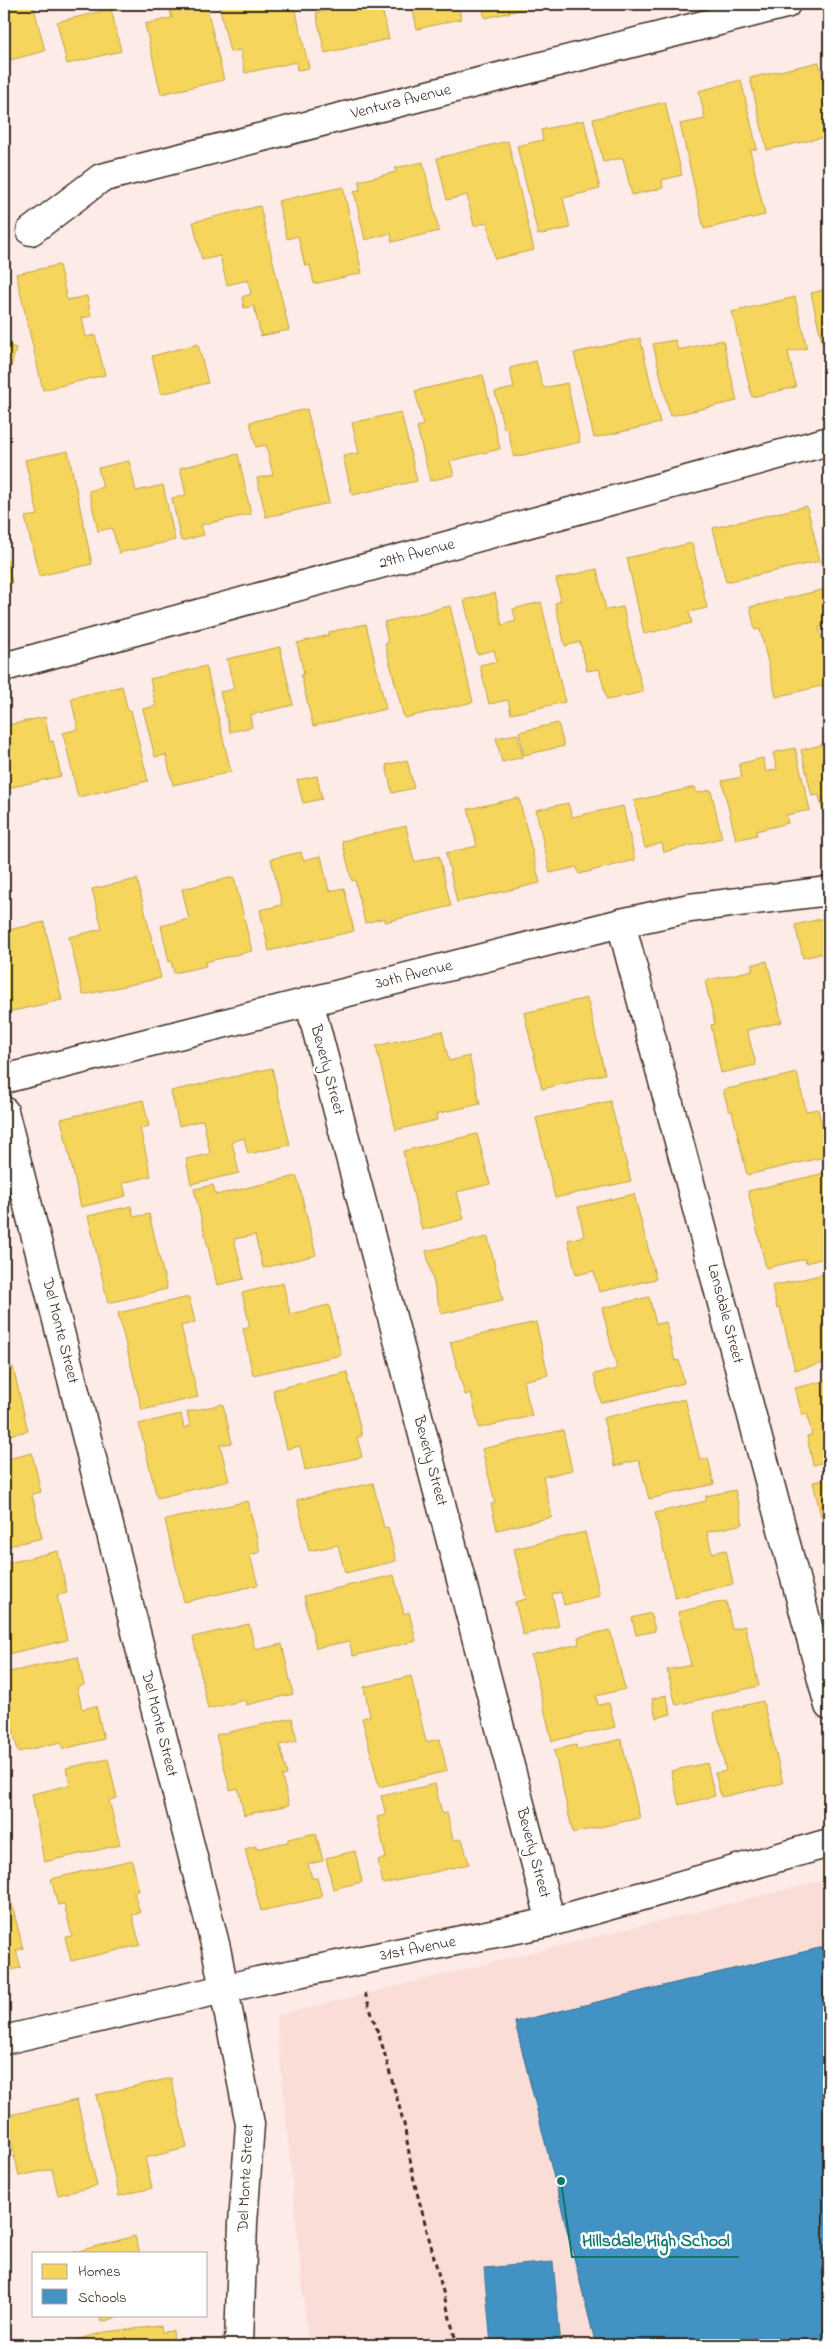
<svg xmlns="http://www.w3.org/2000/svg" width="833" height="2349" font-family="'Indie Flower',sans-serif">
	<rect width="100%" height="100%" fill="#fdebe8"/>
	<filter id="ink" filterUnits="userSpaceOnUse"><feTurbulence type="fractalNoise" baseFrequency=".02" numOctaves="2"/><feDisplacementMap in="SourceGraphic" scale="10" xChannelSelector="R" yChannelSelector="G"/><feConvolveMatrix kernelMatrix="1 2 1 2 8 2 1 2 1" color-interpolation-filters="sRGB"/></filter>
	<g filter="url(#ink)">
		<path fill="#fbddd8" d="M829,1879v466h-521l-32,-329z"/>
		<g fill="#f6d55c" stroke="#bea249">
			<path d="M4,4h29l12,47 -39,10z"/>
			<path d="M168,4h38l18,76 -63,14 -16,-70 27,-6z"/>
			<path d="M227,4h67l15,64 -12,2 -1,-8 -51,11 -5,-23 -10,2 -11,-47z"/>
			<path d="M331,4h50l8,35 -64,14 -9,-40 16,-4z"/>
			<path d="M401,4h57l3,15 -44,10 -5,-23 -10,2z"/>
			<path d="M481,4h66l-62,14z"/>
			<path d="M111,9l10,42 -54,13 -10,-42z"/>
			<path d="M819,62l10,46v28l-62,14 -17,-72z"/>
			<path d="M741,80l16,69 -7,1 15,65 -61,14 -24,-105 25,-5 -6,-28z"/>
			<path d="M665,102l17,73 -20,5 1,8 -31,7 -9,-37 -20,4 -10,-43z"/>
			<path d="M584,120l16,69 -37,9 7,30 -32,7 -21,-89 26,-6 -2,-10z"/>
			<path d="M508,141l26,109 -39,9 -8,-37 -13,4 -7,-31 -20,5 -10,-42z"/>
			<path d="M423,162l16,69 -47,11 -1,-9 -26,7 -11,-49 6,-1 -1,-9 37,-9 -1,-4z"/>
			<path d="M343,187l19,86 -48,11 -4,-19 -5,1 -7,-30 -11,3 -9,-38z"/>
			<path d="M260,206l29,124 -28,6 -7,-30 -10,2 -2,-11 9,-3 -3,-14 -21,5 -7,-29 -18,4 -9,-38z"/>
			<path d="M59,265l8,35 20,-4 4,20 -9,2 4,19 9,-2 10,40 -62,15 -27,-116z"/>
			<path d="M829,289v85l-18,-81z"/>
			<path d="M795,297l12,51 -19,4 8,35 -44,10 -20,-85z"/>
			<path d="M640,338l20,85 -66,15 -20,-85z"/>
			<path d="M675,340l3,10 45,-10 14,61 -67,15 -17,-72z"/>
			<path d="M4,344l12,4 -12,46z"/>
			<path d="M198,344l10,39 -47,11 -9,-38z"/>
			<path d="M536,361l7,27 24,-5 13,59 -66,15 -7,-29 -3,1 -9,-37 19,-4 -4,-20z"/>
			<path d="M483,375l17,74 -50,12 4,14 -24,6 -13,-54 6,-2 -8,-34z"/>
			<path d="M307,409l22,94 -63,14 -9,-39 16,-3 -7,-30 -10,2 -6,-25z"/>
			<path d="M401,412l16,69 -65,14 -9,-39 16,-3 -7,-30z"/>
			<path d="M68,451l24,113 -53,12 -14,-59 13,-2 -13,-55z"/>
			<path d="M238,454l13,60 -50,11 3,10 -23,6 -9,-43 14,-3 -6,-27z"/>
			<path d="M129,461l7,30 27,-6 12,55 -56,13 -7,-25 -14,3 -9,-40 14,-4 -5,-19z"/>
			<path d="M807,506l13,55 -94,21 -13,-54z"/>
			<path d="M692,543l15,65 -18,4 3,11 -48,11 -17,-76z"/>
			<path d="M4,546l8,37 -8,2z"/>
			<path d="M597,569l9,41 17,-3 20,85 -36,8 -8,-31 -12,2 -7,-29 -15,4 -10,-43 6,-2 -5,-22z"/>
			<path d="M826,589l3,26 -6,1 2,10 -6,1 4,16 6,-1v42l-53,13 -16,-68 -5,1 -5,-23z"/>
			<path d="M495,593l7,32 14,-4 -3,-12 28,-7 24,100 -54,12 -3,-14 -19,4 -9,-39 17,-4 -3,-11 -17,4 -13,-54z"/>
			<path d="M450,606l23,96 -69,16 -19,-74 3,-1 -4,-21z"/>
			<path d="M366,624l20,85 -73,17 -12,-51 3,-1 -7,-31 32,-8v-3z"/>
			<path d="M280,647l13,58 -43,10 2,12 -22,5 -10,-40 14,-3 -7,-30z"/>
			<path d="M206,666l25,106 -58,13 -7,-30 -11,2 -12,-48 13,-3 -6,-27z"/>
			<path d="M122,686l6,25 3,-1 17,71 -70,16 -15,-64 15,-4 -7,-31z"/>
			<path d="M45,717l5,25 3,-1 8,35 -57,13v-63z"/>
			<path d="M558,723l6,23 -40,9 -5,-23z"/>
			<path d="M517,734l6,23 -21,5 -6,-24z"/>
			<path d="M829,743v84h-3l-7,-32 -7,1 -11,-46z"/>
			<path d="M795,748l15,62 -24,5 2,8 -32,8 1,4 -21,5 -14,-59 20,-4 -3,-13 24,-6 3,14 11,-3 -4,-16z"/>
			<path d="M407,760l7,28 -22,5 -6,-28z"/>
			<path d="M317,776l5,23 -19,4 -6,-23z"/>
			<path d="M695,787l2,6 14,-3 11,48 -58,14 -2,-9 -17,5 -11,-47z"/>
			<path d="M519,798l21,85 -83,19 -11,-49 31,-7 -9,-37z"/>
			<path d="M568,803l4,14 51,-11 12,54 -56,14 -2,-7 -27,6 -14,-63z"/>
			<path d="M406,826l8,36 25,-6 12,50 -66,16v-4l-20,5 -10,-43 -3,1 -10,-40z"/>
			<path d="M301,852l2,8 18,-4 8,35 15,-3 10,43 -85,20 -9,-41 22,-5 -11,-46z"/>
			<path d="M234,877l18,74 -47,11 1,4 -32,7 -3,-12 -2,1 -8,-36 28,-7 -7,-30z"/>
			<path d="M137,879l24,99 -78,17 -14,-58 33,-8 -10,-40z"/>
			<path d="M829,917v35l-26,6 -8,-33z"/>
			<path d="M44,922l18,78 -58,13v-82z"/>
			<path d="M767,961l15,61 -35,8 9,35 -35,8 -10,-48 4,-1 -10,-43 48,-11 -2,-5z"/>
			<path d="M587,998l18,76 -63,15 -18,-76z"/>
			<path d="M442,1031l7,30 20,-5 11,48 -44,10 1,6 -41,10 -20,-84z"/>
			<path d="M272,1068l18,77 -42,9 -4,-16 -12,4 7,31 -48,11 -5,-25 24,-5 -7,-34 -24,6 -8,-35z"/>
			<path d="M797,1073l9,38 12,-2 11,47 -82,19 -15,-64h-3l-6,-21z"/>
			<path d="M143,1100l6,26 -9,2 11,48 -28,7 3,13 -45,11 -20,-88z"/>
			<path d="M610,1101l21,80 -76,17 -19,-80z"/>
			<path d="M477,1134l13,50 -33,8 7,27 -42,11 -19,-79z"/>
			<path d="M829,1172v85l-23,6 -1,-4 -39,9 -18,-77z"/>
			<path d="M297,1176l19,79 -53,13 -8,-33 -21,4 10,40 -27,6 -23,-96 19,-4 3,10z"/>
			<path d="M634,1194l22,85 -57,13 -5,-21 -18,4 -8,-35 16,-4 -6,-29z"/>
			<path d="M131,1206l3,11 15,-3 18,75 -59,14 -20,-87z"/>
			<path d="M488,1237l15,63 -62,14 -15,-63z"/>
			<path d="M829,1273v89l-34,8 -15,-62 -3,1 -5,-23z"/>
			<path d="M283,1283l7,31 39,-9 12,50 -88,20 -10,-46 7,-2 -8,-34z"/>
			<path d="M189,1297l6,25 -14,4 17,71 -56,13 -24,-97z"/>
			<path d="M649,1297l7,27 10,-2 9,39 4,-1 5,23 -83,20 -7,-29 23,-5 -15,-61z"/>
			<path d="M536,1322l12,53 -25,6 9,35 -53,12 -8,-35 -6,2 -15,-53z"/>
			<path d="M4,1354l3,15 6,-2 15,64 -24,5z"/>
			<path d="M347,1372l15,64 -5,1 5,20 -57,13 -5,-24 -13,3 -14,-59z"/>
			<path d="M829,1380v81l-16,4 -6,-29 5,-1 -5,-22 -5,2 -7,-27z"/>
			<path d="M685,1399l15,61 8,-2 6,26 -65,15 -10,-39 -24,6 -12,-48z"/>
			<path d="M223,1404l9,39 -12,2 9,36 -72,17 -18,-74 42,-10 3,14 6,-2 -3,-14z"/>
			<path d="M563,1430l9,40 -29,7 9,40 -55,13 -6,-26 4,-1 -13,-54z"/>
			<path d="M32,1453l9,39 -9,2 10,44 -38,9v-87z"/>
			<path d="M829,1479v43l-1,-7 -7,1 -8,-34z"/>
			<path d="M373,1483l11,45 4,-1 8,34 -51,12 -7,-28 -29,6 -12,-51z"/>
			<path d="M735,1490l8,34 -36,8 5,21 14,-3 7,34 -58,14 -20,-85 51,-12v-5z"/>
			<path d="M248,1501l12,51 -10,3 8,30 -74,17 -19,-82z"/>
			<path d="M585,1532l15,64 -36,9 -3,-13 -9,2 7,32 -36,9 -8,-33 11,-3 -12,-50z"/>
			<path d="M58,1551l9,42 -10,2 10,45 -63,15v-91z"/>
			<path d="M394,1575l10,39 5,-2 7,29 -63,15 -4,-15 -33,7 -12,-52z"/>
			<path d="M726,1601l6,28 13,-3 14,60 -83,19 -9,-35 24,-5 -13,-53z"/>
			<path d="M651,1613l4,18 -19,4 -4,-17z"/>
			<path d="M249,1624l6,26 27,-6 11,50 -47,11 -1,-5 -37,9 -15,-72z"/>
			<path d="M610,1630l15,59 -29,7 2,9 11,-2 6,24 -63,14 -21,-86 48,-11 -1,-7z"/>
			<path d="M78,1657l6,28 -7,2 5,22 14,-3 8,33 -41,10 -2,-7 -43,10 -12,-52 5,-1 -6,-26z"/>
			<path d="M411,1676l15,66 14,-3 7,32 -68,16 -17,-69 8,-2 -6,-29z"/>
			<path d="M666,1695l5,19 -15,4 -4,-19z"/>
			<path d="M763,1701l20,82 -62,14 -6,-24 11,-2 -13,-58z"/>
			<path d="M292,1718l5,23 -17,4 7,30 -5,1 7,29 -45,10 -6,-27 -8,2 -14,-55z"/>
			<path d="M621,1739l19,79 -67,15 -19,-83 22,-5 1,5z"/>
			<path d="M108,1759l9,39 -8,2 11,45 -76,17 -12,-68 38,-9 -4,-17z"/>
			<path d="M707,1763l8,33 -36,9 -8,-34z"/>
			<path d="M435,1784l7,30 5,-1 6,27 9,-1 7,25 -86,20 -5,-24 8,-2 -9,-41 9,-2 -5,-19z"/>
			<path d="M316,1833l7,28 -15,3 4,14h5l5,19 -61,14 -16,-62 11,-3v3l32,-7v-3z"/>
			<path d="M355,1851l7,31 -29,7 -7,-31z"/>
			<path d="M132,1860l7,31 -5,1 6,21 -8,2 8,30 -69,16 -6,-24 7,-1 -8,-32 -6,1 -7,-26z"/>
			<path d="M8,1888l15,61 -7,1 5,18 -17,3v-82z"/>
			<path d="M171,2078l16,70 -42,10 7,30 -33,8 -23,-101z"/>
			<path d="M77,2100l20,86 -39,9 -6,-26 -33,7 -14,-60z"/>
			<path d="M135,2236l5,17h-69z"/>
			<path d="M99,2315h26l-24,7z"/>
			<path d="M161,2326l1,6 11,-1 1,14h-109l-1,-2 41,-11z"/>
		</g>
		<g fill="#4393c3" stroke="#417492">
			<path d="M824,1947l5,23v375h-233l-81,-323z"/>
			<path d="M824,1947l5,23v375h-233l-81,-323z"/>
			<path d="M553,2262l8,83h-70l-7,-77z"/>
		</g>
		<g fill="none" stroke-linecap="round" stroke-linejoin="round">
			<g stroke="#3b2a1e" stroke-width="31">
				<g id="minor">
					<path d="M31,231l70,-53 685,-174"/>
					<path d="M4,667l825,-226"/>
					<path d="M621,923l208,783"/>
					<path d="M309,1001l242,921"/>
					<path d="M4,1079l617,-156 69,-15 139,-17"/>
					<path d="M4,1111l212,837 34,176 -7,99 -4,122"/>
					<path d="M4,2040l254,-59 293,-59 278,-79"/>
				</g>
			</g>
			<path stroke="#3b2a1e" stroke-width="3" stroke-dasharray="5 4" stroke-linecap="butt" d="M365,1993l18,55 21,76 10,57 43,164"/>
			<use href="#minor" stroke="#fff" stroke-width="28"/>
		</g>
	</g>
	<g text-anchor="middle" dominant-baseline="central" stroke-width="5" stroke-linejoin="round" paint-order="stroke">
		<g font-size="16" fill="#3b2a1e" stroke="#fff">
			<text transform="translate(401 102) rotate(-14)">Ventura Avenue</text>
			<text transform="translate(417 554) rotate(-15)">29th Avenue</text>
			<text transform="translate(414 975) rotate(-14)">30th Avenue</text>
			<text transform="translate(327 1070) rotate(75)">Beverly Street</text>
			<text transform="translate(725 1314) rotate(75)">Lansdale Street</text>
			<text transform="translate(60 1331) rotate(76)">Del Monte Street</text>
			<text transform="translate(430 1461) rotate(75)">Beverly Street</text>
			<text transform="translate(159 1724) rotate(76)">Del Monte Street</text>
			<text transform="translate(533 1853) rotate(75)">Beverly Street</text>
			<text transform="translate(418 1949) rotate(-11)">31st Avenue</text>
			<text transform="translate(246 2178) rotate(-87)">Del Monte Street</text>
		</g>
	</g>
	<path fill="none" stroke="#0f766e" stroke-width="2" d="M561 2181L572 2257H739"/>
	<circle fill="#0f766e" stroke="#fff" stroke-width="2" cx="561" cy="2181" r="5"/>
	<g font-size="18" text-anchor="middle" font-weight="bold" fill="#0f766e" stroke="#fff" stroke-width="5" stroke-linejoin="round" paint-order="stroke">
		<text x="656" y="2246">Hillsdale High School</text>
	</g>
	<rect width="833" height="2349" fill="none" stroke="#fff" stroke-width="20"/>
	<rect x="10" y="10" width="813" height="2329" fill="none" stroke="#3b2a1e" stroke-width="2" filter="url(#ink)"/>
	<rect x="32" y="2252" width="175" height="65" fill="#ffffff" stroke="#b1aaa5"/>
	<rect x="42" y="2264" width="25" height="15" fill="#f6d55c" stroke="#b1aaa5"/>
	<text x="78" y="2276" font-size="15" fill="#3b2a1e">Homes</text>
	<rect x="42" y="2289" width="25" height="15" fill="#4393c3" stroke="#b1aaa5"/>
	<text x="78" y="2302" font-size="15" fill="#3b2a1e">Schools</text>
</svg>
